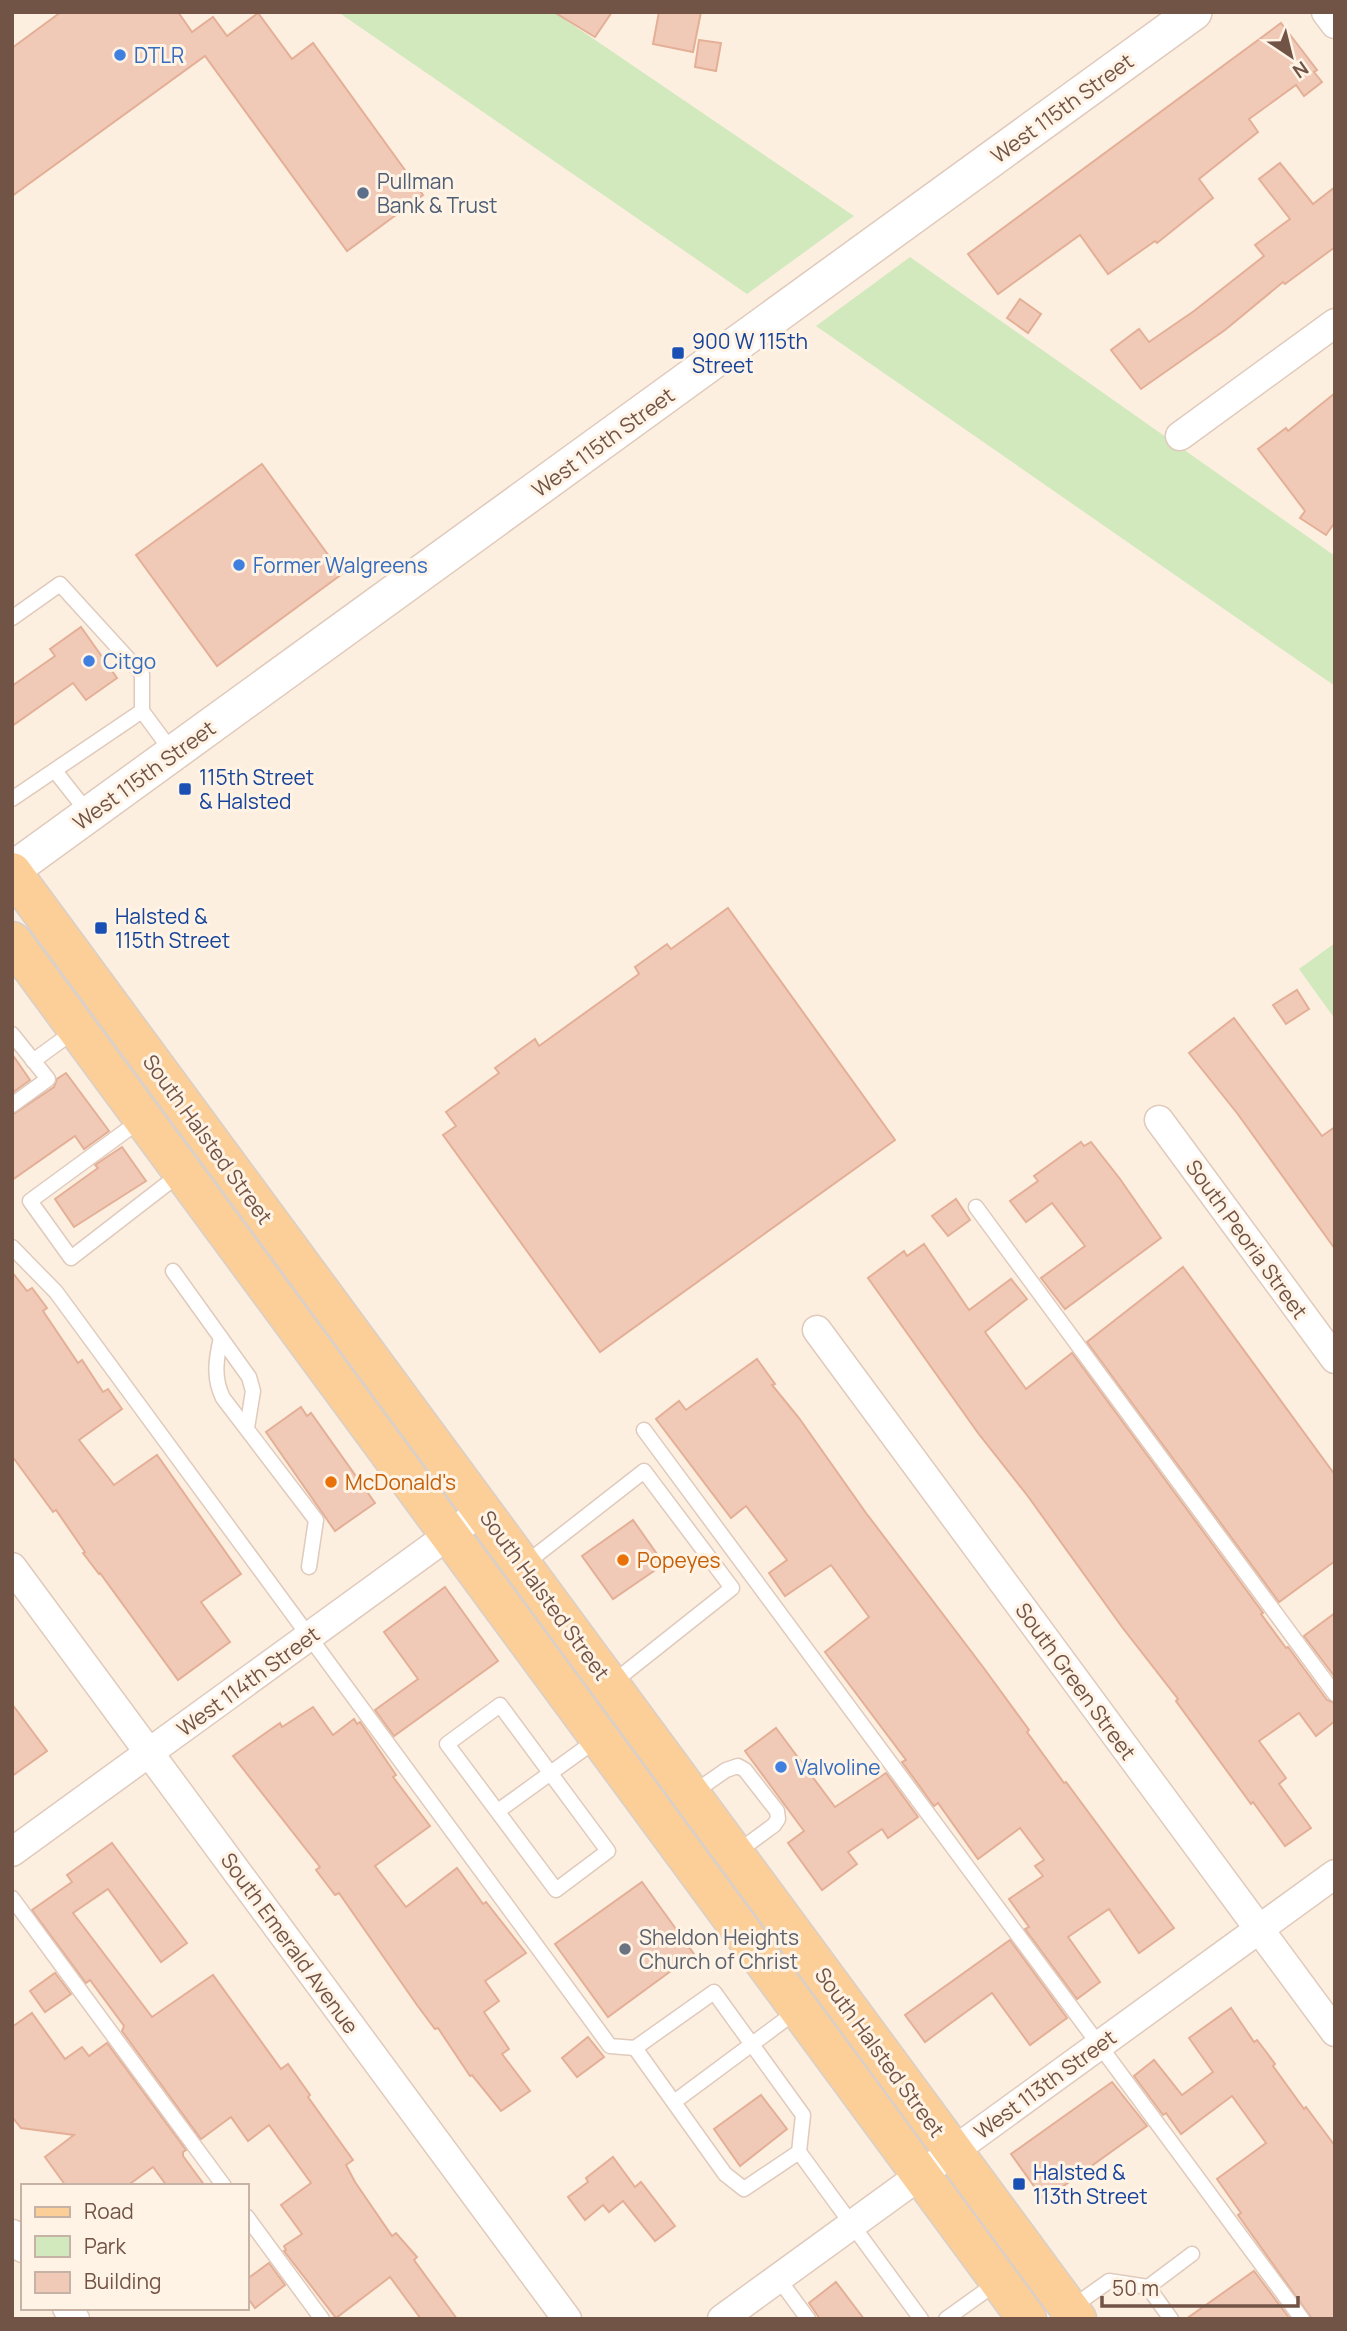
<svg xmlns="http://www.w3.org/2000/svg" width="1347" height="2331" font-family="Manrope,sans-serif">
	<rect width="100%" height="100%" fill="#fcefdf"/>
	<g fill="#d2e9be">
		<path d="M338,12h216l300,204 -107,78z"/>
		<path d="M910,257l425,299v130l-519,-360z"/>
		<path d="M1335,943v76l-36,-50z"/>
	</g>
	<g fill="#f1cab7" stroke="#e4af97" stroke-width="2">
		<path d="M61,12h117l14,20 21,-15 14,19 31,-23 34,46 21,-16 110,152 -76,56 -142,-195 -193,140v-148z"/>
		<path d="M554,12h58l-17,25z"/>
		<path d="M659,12h42l-8,40 -40,-8z"/>
		<path d="M1281,23l36,47 -3,2 8,10 -18,14 -8,-11 -47,34 9,13 -59,47 14,19 -56,45 -2,-2 -47,33 -28,-39 -82,59 -30,-40z"/>
		<path d="M699,40l22,3 -5,28 -21,-4z"/>
		<path d="M1280,163l33,41 22,-17v60l-50,37 -2,-2 -58,48 -84,59 -30,-39 28,-21 10,13 45,-31 70,-55 -9,-11 35,-26 -31,-40z"/>
		<path d="M1020,299l21,15 -13,19 -21,-15z"/>
		<path d="M1335,393v129l-9,13 -26,-17 5,-7 -47,-62 28,-21 2,3z"/>
		<path d="M262,464l80,110 -125,92 -81,-111z"/>
		<path d="M81,627l36,51 -31,22 -13,-17 -61,43v-40l43,-30 -5,-7z"/>
		<path d="M728,908l167,232 -295,212 -157,-217 13,-9 -10,-14 53,-39 -4,-5 40,-29 4,7 100,-72 -4,-7 32,-23 4,5z"/>
		<path d="M1297,990l12,19 -23,15 -13,-19z"/>
		<path d="M1234,1018l88,118 13,-9v122l-98,-136 -48,-60z"/>
		<path d="M12,1054l18,26 -18,13z"/>
		<path d="M66,1073l43,58 -25,18 -9,-13 -63,44v-65l42,-28 3,-8z"/>
		<path d="M1081,1142l3,4 7,-4 29,37 41,59 -96,71 -24,-31 44,-32 -33,-43 -26,19 -16,-21 28,-20 -4,-5z"/>
		<path d="M122,1147l24,34 -72,46 -19,-28 43,-31 -3,-3z"/>
		<path d="M956,1199l14,21 -22,16 -16,-20z"/>
		<path d="M924,1244l45,66 42,-31 16,20 -42,33 41,57 46,-36 191,260 -2,1 25,34 2,-1 39,53 8,3v18l-19,15 -17,-23 -40,28 27,37 -7,6 32,44 -26,18 -32,-44 -2,2 -75,-103 2,-2 -56,-72 -95,-132 -49,-62 -110,-155 36,-27 3,5z"/>
		<path d="M1183,1267l152,208v86l-56,41 -192,-260z"/>
		<path d="M12,1272l15,19 5,-3 15,20 -4,3 35,52 4,-3 21,32 5,-3 14,20 -43,31 35,45 43,-30 84,119 -40,28 29,40 -52,38 -78,-107 -1,1 -16,-21 2,-1 -29,-42 -3,2 -41,-56z"/>
		<path d="M757,1359l18,25 -3,1 27,33 67,95 117,154 46,63 -2,2 37,51 2,-1 108,146 -35,25 -30,-44 -41,28 32,45 -23,17 -52,-70 4,-2 -20,-28 34,-23 -8,-10 9,-6 -24,-32 -42,31 -40,-56 -4,3 -32,-44 4,-2 -81,-108 44,-35 -38,-52 -46,31 -16,-23 18,-13 -41,-54 -15,12 -75,-99 23,-18 7,9z"/>
		<path d="M301,1407l6,9 4,-3 64,90 -40,28 -69,-99z"/>
		<path d="M633,1520l31,44 -51,35 -31,-43z"/>
		<path d="M445,1587l53,74 -104,75 -19,-26 43,-31 -34,-47z"/>
		<path d="M1335,1613v64l-31,-41z"/>
		<path d="M12,1704l35,47 -35,25z"/>
		<path d="M313,1707l20,28 21,-16 3,5 3,-2 36,53 -3,2 37,49 -55,40 31,41 51,-39 26,36 3,-2 40,51 -41,28 14,20 -15,11 25,37 -7,5 28,37 -29,20 -29,-36 -2,1 -32,-48 -3,1 -18,-24 -78,-112 -4,2 -19,-25 4,-3 -87,-111 47,-33 2,4z"/>
		<path d="M776,1728l59,79 51,-34 32,44 -30,21 -6,-9 -34,23 9,12 -35,26 -34,-47 16,-12 -59,-80z"/>
		<path d="M112,1843l75,100 -26,19 -53,-73 -35,24 79,104 61,-42 68,94 7,-5 22,31 -2,2 45,63 -7,5 9,17 37,54 4,-3 21,24 -3,3 43,59h-36l-31,-42 -54,41 -52,-67 2,-1 -2,-4 18,-12 -21,-29 30,-22 -42,-58 -21,16 -17,-24 -30,22 -79,-108 2,-5 -34,-46 -4,3 -54,-73 40,-28 -5,-7z"/>
		<path d="M642,1882l52,72 -86,63 -53,-73z"/>
		<path d="M1010,1940l57,78 -37,27 -38,-52 -67,49 -20,-27z"/>
		<path d="M55,1973l16,21 -26,18 -15,-21z"/>
		<path d="M1231,2008l23,34 3,-2 10,13 8,11 -2,2 31,43 2,-2 29,39v173h-23l-74,-104 3,-2 -24,-34 49,-36 -34,-47 -51,38 -15,-21 -3,2 -29,-39 20,-16 28,35 31,-23 -24,-34z"/>
		<path d="M32,2013l33,46 17,-12 7,9 18,-13 79,107 -3,2v4l22,30h-38l-14,-19 -26,19h-61l-21,-29 29,-22 -53,-7 -9,-11v-90z"/>
		<path d="M588,2037l16,20 -27,20 -15,-19z"/>
		<path d="M1112,2082l35,44 -103,74 -33,-46z"/>
		<path d="M761,2095l26,34 -47,37 -26,-37z"/>
		<path d="M613,2157l22,30 6,-5 34,44 -20,15 -32,-40 -14,11 -6,-7 -18,15 -17,-23 20,-15 -2,-4z"/>
		<path d="M269,2263l16,22 -30,23 -8,-11v-18z"/>
		<path d="M1254,2271l36,48h-104z"/>
		<path d="M836,2282l28,37h-44l-11,-16z"/>
	</g>
	<g fill="none" stroke-linecap="round" stroke-linejoin="round">
		<g stroke="#e0cabc" stroke-width="17">
			<g id="service">
				<path d="M12,618l48,-34 82,90v37l31,42"/>
				<path d="M55,771l34,43"/>
				<path d="M12,799l130,-88"/>
				<path d="M12,1034l36,45 -36,26"/>
				<path d="M33,1061l44,-32"/>
				<path d="M142,1119l-112,82 41,57 110,-85"/>
				<path d="M976,1207l359,487"/>
				<path d="M12,1247l44,45 554,754 25,2"/>
				<path d="M173,1271l76,106 4,14 -6,37"/>
				<path d="M221,1338c-5,21 -8,40 2,60l93,122 -7,47"/>
				<path d="M644,1430l658,889"/>
				<path d="M525,1564l119,-93 88,117 -121,96"/>
				<path d="M500,1705l108,146 -52,39 -109,-146z"/>
				<path d="M693,1793l33,-23 12,-4 7,4 32,41 1,8 -4,6 -38,28"/>
				<path d="M498,1811l101,-73"/>
				<path d="M12,1898l212,288"/>
				<path d="M674,2102l124,-92"/>
				<path d="M799,2152l-55,37 -19,-15 -90,-126 79,-56 89,123 -4,37 122,167"/>
				<path d="M247,2217l75,102"/>
				<path d="M778,2278l30,41"/>
				<path d="M1148,2287l44,-33"/>
				<path d="M1071,2308l38,-27 39,6 23,32"/>
				<path d="M946,2319l53,-38"/>
			</g>
		</g>
		<g stroke="#e0cabc" stroke-width="31">
			<g id="minor">
				<path d="M1326,12l9,12"/>
				<path d="M1180,436l155,-113"/>
				<path d="M1159,1120l176,239"/>
				<path d="M817,1330l518,702"/>
				<path d="M12,1567l555,752"/>
				<path d="M12,1852l471,-342"/>
				<path d="M12,2234l11,14"/>
				<path d="M67,2308l8,11"/>
				<path d="M722,2319l613,-445"/>
			</g>
		</g>
		<g stroke="#e0cabc" stroke-width="38">
			<path id="tertiary" d="M12,870l1182,-858"/>
		</g>
		<g stroke="#d8cfcb" stroke-width="41">
			<g id="primary">
				<path d="M12,872l1065,1447"/>
				<path d="M12,941l1015,1378"/>
			</g>
		</g>
		<use href="#service" stroke="#fff" stroke-width="14"/>
		<use href="#minor" stroke="#fff" stroke-width="28"/>
		<use href="#tertiary" stroke="#fff" stroke-width="35"/>
		<use href="#primary" stroke="#fbcf97" stroke-width="38"/>
	</g>
	<g fill="#3f7fe0" stroke="#fff3e5" stroke-width="2.5">
		<circle cx="120" cy="55" r="7"/>
		<circle cx="239" cy="565" r="7"/>
		<circle cx="89" cy="661" r="7"/>
		<circle cx="781" cy="1767" r="7"/>
	</g>
	<circle fill="#5c6f8a" stroke="#fff3e5" stroke-width="2.5" cx="363" cy="193" r="7"/>
	<g fill="#1a4fb4" stroke="#fff3e5" stroke-width="2.5">
		<rect x="671" y="346" width="14" height="14" rx="3.5"/>
		<rect x="178" y="782" width="14" height="14" rx="3.5"/>
		<rect x="94" y="921" width="14" height="14" rx="3.5"/>
		<rect x="1012" y="2177" width="14" height="14" rx="3.5"/>
	</g>
	<g fill="#e8710a" stroke="#fff3e5" stroke-width="2.5">
		<circle cx="331" cy="1482" r="7"/>
		<circle cx="623" cy="1560" r="7"/>
	</g>
	<circle fill="#6b7280" stroke="#fff3e5" stroke-width="2.5" cx="625" cy="1949" r="7"/>
	<g text-anchor="middle" dominant-baseline="central" stroke-width="6" stroke-linejoin="round" paint-order="stroke">
		<g font-size="21" fill="#366cbe" stroke="#fff3e5" text-anchor="start">
			<text x="134" y="55">DTLR</text>
			<text x="253" y="565">Former Walgreens</text>
			<text x="103" y="661">Citgo</text>
			<text x="795" y="1767">Valvoline</text>
		</g>
		<g font-size="21" fill="#725447" stroke="#fff3e5">
			<text transform="translate(1062 108) rotate(-36)">West 115th Street</text>
			<text transform="translate(603 442) rotate(-36)">West 115th Street</text>
			<text transform="translate(144 775) rotate(-36)">West 115th Street</text>
			<text transform="translate(208 1139) rotate(54)">South Halsted Street</text>
			<text transform="translate(1247 1239) rotate(54)">South Peoria Street</text>
			<text transform="translate(545 1595) rotate(54)">South Halsted Street</text>
			<text transform="translate(248 1681) rotate(-36)">West 114th Street</text>
			<text transform="translate(1076 1681) rotate(54)">South Green Street</text>
			<text transform="translate(290 1943) rotate(54)">South Emerald Avenue</text>
			<text transform="translate(880 2052) rotate(54)">South Halsted Street</text>
			<text transform="translate(1045 2084) rotate(-36)">West 113th Street</text>
		</g>
		<g font-size="21" fill="#4e5e75" stroke="#fff3e5" text-anchor="start">
			<text x="377" y="181">Pullman<tspan x="377" dy="24">Bank &amp; Trust</tspan></text>
		</g>
		<g font-size="21" fill="#164399" stroke="#fff3e5" text-anchor="start">
			<text x="692" y="341">900 W 115th<tspan x="692" dy="24">Street</tspan></text>
			<text x="199" y="777">115th Street<tspan x="199" dy="24">&amp; Halsted</tspan></text>
			<text x="115" y="916">Halsted &amp;<tspan x="115" dy="24">115th Street</tspan></text>
			<text x="1033" y="2172">Halsted &amp;<tspan x="1033" dy="24">113th Street</tspan></text>
		</g>
		<g font-size="21" fill="#c56008" stroke="#fff3e5" text-anchor="start">
			<text x="345" y="1482">McDonald's</text>
			<text x="637" y="1560">Popeyes</text>
		</g>
		<g font-size="21" fill="#5b616d" stroke="#fff3e5" text-anchor="start">
			<text x="639" y="1937">Sheldon Heights<tspan x="639" dy="24">Church of Christ</tspan></text>
		</g>
	</g>
	<rect width="1347" height="2331" fill="none" stroke="#725447" stroke-width="28"/>
	<rect x="21" y="2184" width="228" height="126" fill="#fff3e5" stroke="#c7b3a6" stroke-width="2"/>
	<rect x="35" y="2207" width="35" height="10" fill="#fbcf97" stroke="#c7b3a6" stroke-width="2"/>
	<text x="84" y="2219" font-size="21" fill="#725447">Road</text>
	<rect x="35" y="2236" width="35" height="21" fill="#d2e9be" stroke="#c7b3a6" stroke-width="2"/>
	<text x="84" y="2254" font-size="21" fill="#725447">Park</text>
	<rect x="35" y="2272" width="35" height="21" fill="#f1cab7" stroke="#c7b3a6" stroke-width="2"/>
	<text x="84" y="2289" font-size="21" fill="#725447">Building</text>
	<g transform="translate(1291 56) rotate(145)" stroke="#fff3e5" stroke-width="5" paint-order="stroke">
	<path d="M0-5L12 26L0 18L-12 26Z" fill="#725447"/>
	<text y="-10" font-size="19" font-weight="bold" text-anchor="middle" fill="#725447">N</text>
	</g>
	<path d="M1102 2296v10h196v-10" fill="none" stroke="#725447" stroke-width="3.5"/>
	<text x="1112" y="2296" font-size="21" fill="#725447" stroke="#fff3e5" stroke-width="5" paint-order="stroke">50 m</text>
</svg>
